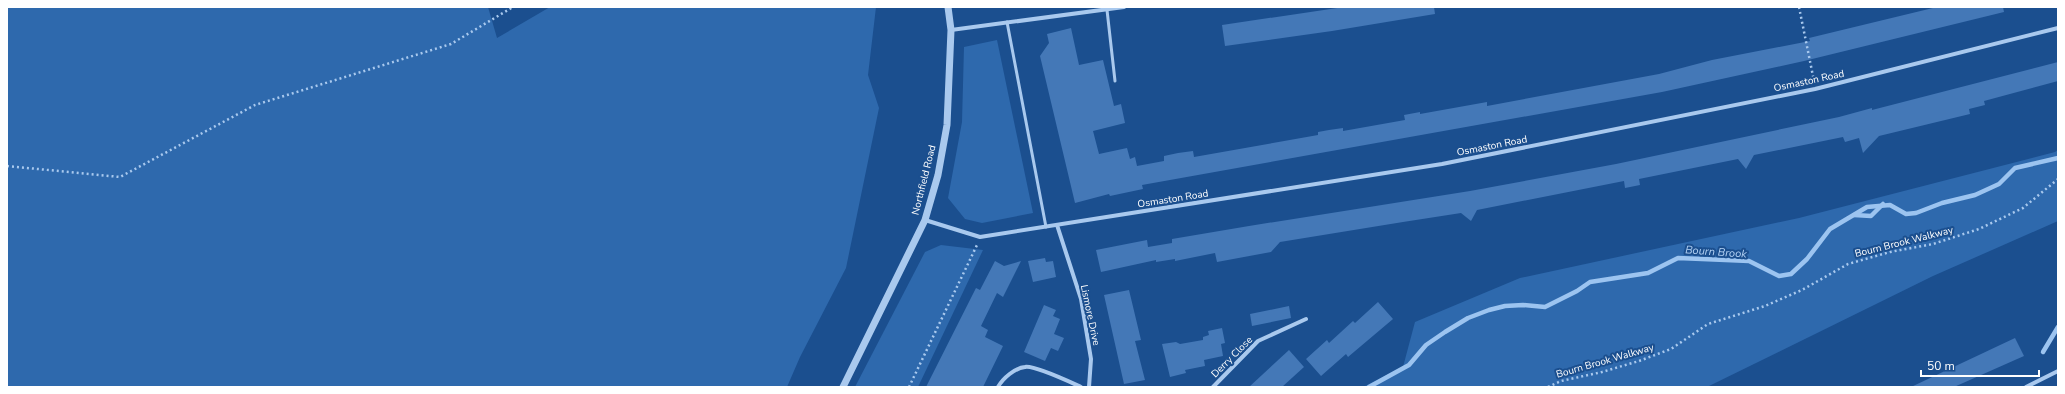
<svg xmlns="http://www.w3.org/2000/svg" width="2065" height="394" font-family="'Nunito Sans',sans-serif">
	<rect width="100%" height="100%" fill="#1b4f8f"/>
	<g fill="#2e69ad">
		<path d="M7,7h481l9,31 53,-31h326l-8,68 11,33 -33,160 -46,89 -13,30h-780z"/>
		<path d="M997,40l36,173 -51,10 -17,-4 -17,-21 14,-76 2,-75z"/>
		<path d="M2058,150v71l-125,55 -226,111h-344l40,-20 12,-45 105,-44 279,-60 256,-66z"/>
		<path d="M941,245l42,5 -65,137h-63l70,-135z"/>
	</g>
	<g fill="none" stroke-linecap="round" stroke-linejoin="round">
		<g stroke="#9cc4f0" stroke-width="4.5">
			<path d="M1854,215l17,1 12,-12"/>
			<path d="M2043,352l15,-25"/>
			<path d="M1369,387l40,-22 17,-20 19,-13 23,-14 21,-8 16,-4 18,-1 22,2 32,-16 13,-9 58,-9 30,-15 71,3 30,15 12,-2 16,-15 23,-30 37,-22 23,-2 16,9 10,-1 26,-10 33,-8 24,-11 16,-16 43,-10"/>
		</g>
	</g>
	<g fill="#4478b7">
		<path d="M1344,7h90l1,7 -103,17 -107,15 -3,-21z"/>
		<path d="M1937,7h66l1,5 -200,49 -142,31 -520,93 1,4 -33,7 -1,-2 -34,9 -35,-147 9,-13 -2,-9 24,-6 8,37 24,-5 11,46 7,-2 4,19 -32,8 6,23 28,-6 3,11 5,-2 2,9 27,-5v-5l14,-3 15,-2 1,6 124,-22v-3l11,-2 14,-2v3l62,-11 -1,-5 16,-3v2l67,-12v4l172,-32 53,-14 98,-19 -1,-3z"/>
		<path d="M2058,62v19l-74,20 1,4 -16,4 1,5 -91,22 -16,17 -4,-15 -14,4 -2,-5 -89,18 -8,14 -8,-10 -99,20 1,6 -15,3 -1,-7 -147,29 -6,11 -10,-8 -58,9 -123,20 -9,10 -54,10 -2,-9 -40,8v-2l-19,3v-2l-55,12 -5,-22 51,-10 1,7 24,-4v-4l77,-13 221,-35 146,-27 223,-47 33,-9v2z"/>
		<path d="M1045,258l1,4 7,-1 3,16 -23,5 -5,-21z"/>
		<path d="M995,261l9,5 17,-5 -18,36 -6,-4 -16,33 7,4 -3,7 18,9 -20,41h-57l50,-99 4,2z"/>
		<path d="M1129,290l12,50 -6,1 10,39 -21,4 -20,-89z"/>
		<path d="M1378,302l15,17 -45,38 -2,-3 -25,22 -15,-17 21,-19 2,3 24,-22 2,2z"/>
		<path d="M1044,305l12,5 -3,6 7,3 -6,15 10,4 -6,13 -7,-3 -6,13 -21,-9z"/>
		<path d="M1289,306l2,12 -39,8 -2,-12z"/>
		<path d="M1222,328l3,15 -4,1 2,12 -19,4 1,6 -20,4 1,3 -16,4 -8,-33 14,-2 4,2 23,-4v-3l6,-2 -1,-4z"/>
		<path d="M2015,338l9,18 -70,31h-43z"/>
		<path d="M1289,350l15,17 -22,20h-33z"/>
	</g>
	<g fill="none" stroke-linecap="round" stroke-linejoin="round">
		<g stroke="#a9c9ee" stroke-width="2.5" stroke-dasharray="2 3" stroke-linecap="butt">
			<path d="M1799,7l15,74"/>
			<path d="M7,166l113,11 135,-72 196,-61 62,-37"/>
			<path d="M909,387l68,-142"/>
			<path d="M1548,387l13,-6 41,-9 37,-11 32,-12 37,-25 57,-18 37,-16 46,-26 42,-12 43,-8 46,-15 44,-21 35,-29"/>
		</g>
		<g stroke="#a9c9ee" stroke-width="3">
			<path d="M1107,10l8,71"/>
			<path d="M1007,22l39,205"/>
		</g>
		<g stroke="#a9c9ee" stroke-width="4">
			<path d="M951,30l173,-23"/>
			<path d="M925,220l55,17 462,-73 373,-75 243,-61"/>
			<path d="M1057,225l24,74 10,60 -2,28"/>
			<path d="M998,387c5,-9 17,-19 27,-20 9,-2 45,15 56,20"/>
			<path d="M1213,387l45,-46 48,-22"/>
			<path d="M2026,387l32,-16"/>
		</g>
		<path stroke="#a9c9ee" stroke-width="7" d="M843,387l82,-167 13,-45 9,-50 4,-95 -3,-23"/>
	</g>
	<g text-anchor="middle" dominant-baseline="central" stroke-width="4" stroke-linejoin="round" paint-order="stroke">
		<g font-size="10" fill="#fff" stroke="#1b4f8f">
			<text transform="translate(1809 81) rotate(-12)">Osmaston Road</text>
			<text transform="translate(1492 146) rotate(-11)">Osmaston Road</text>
			<text transform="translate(924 180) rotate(-76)">Northfield Road</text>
			<text transform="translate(1173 199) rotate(-9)">Osmaston Road</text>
			<text transform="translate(1904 242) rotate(-14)">Bourn Brook Walkway</text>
			<text transform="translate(1090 315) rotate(78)">Lismore Drive</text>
			<text transform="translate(1232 357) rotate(-45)">Derry Close</text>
			<text transform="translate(1605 361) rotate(-16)">Bourn Brook Walkway</text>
		</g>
		<g font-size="11" font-style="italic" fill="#b5d3f5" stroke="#1b4f8f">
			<text transform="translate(1716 252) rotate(4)">Bourn Brook</text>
		</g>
	</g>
	<rect width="2065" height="394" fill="none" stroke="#ffffff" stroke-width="16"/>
	<path d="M1921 370v6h118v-6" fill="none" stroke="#ffffff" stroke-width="2"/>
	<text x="1927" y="370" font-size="12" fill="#ffffff" stroke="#1b4f8f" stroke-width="3" paint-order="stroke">50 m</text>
</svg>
